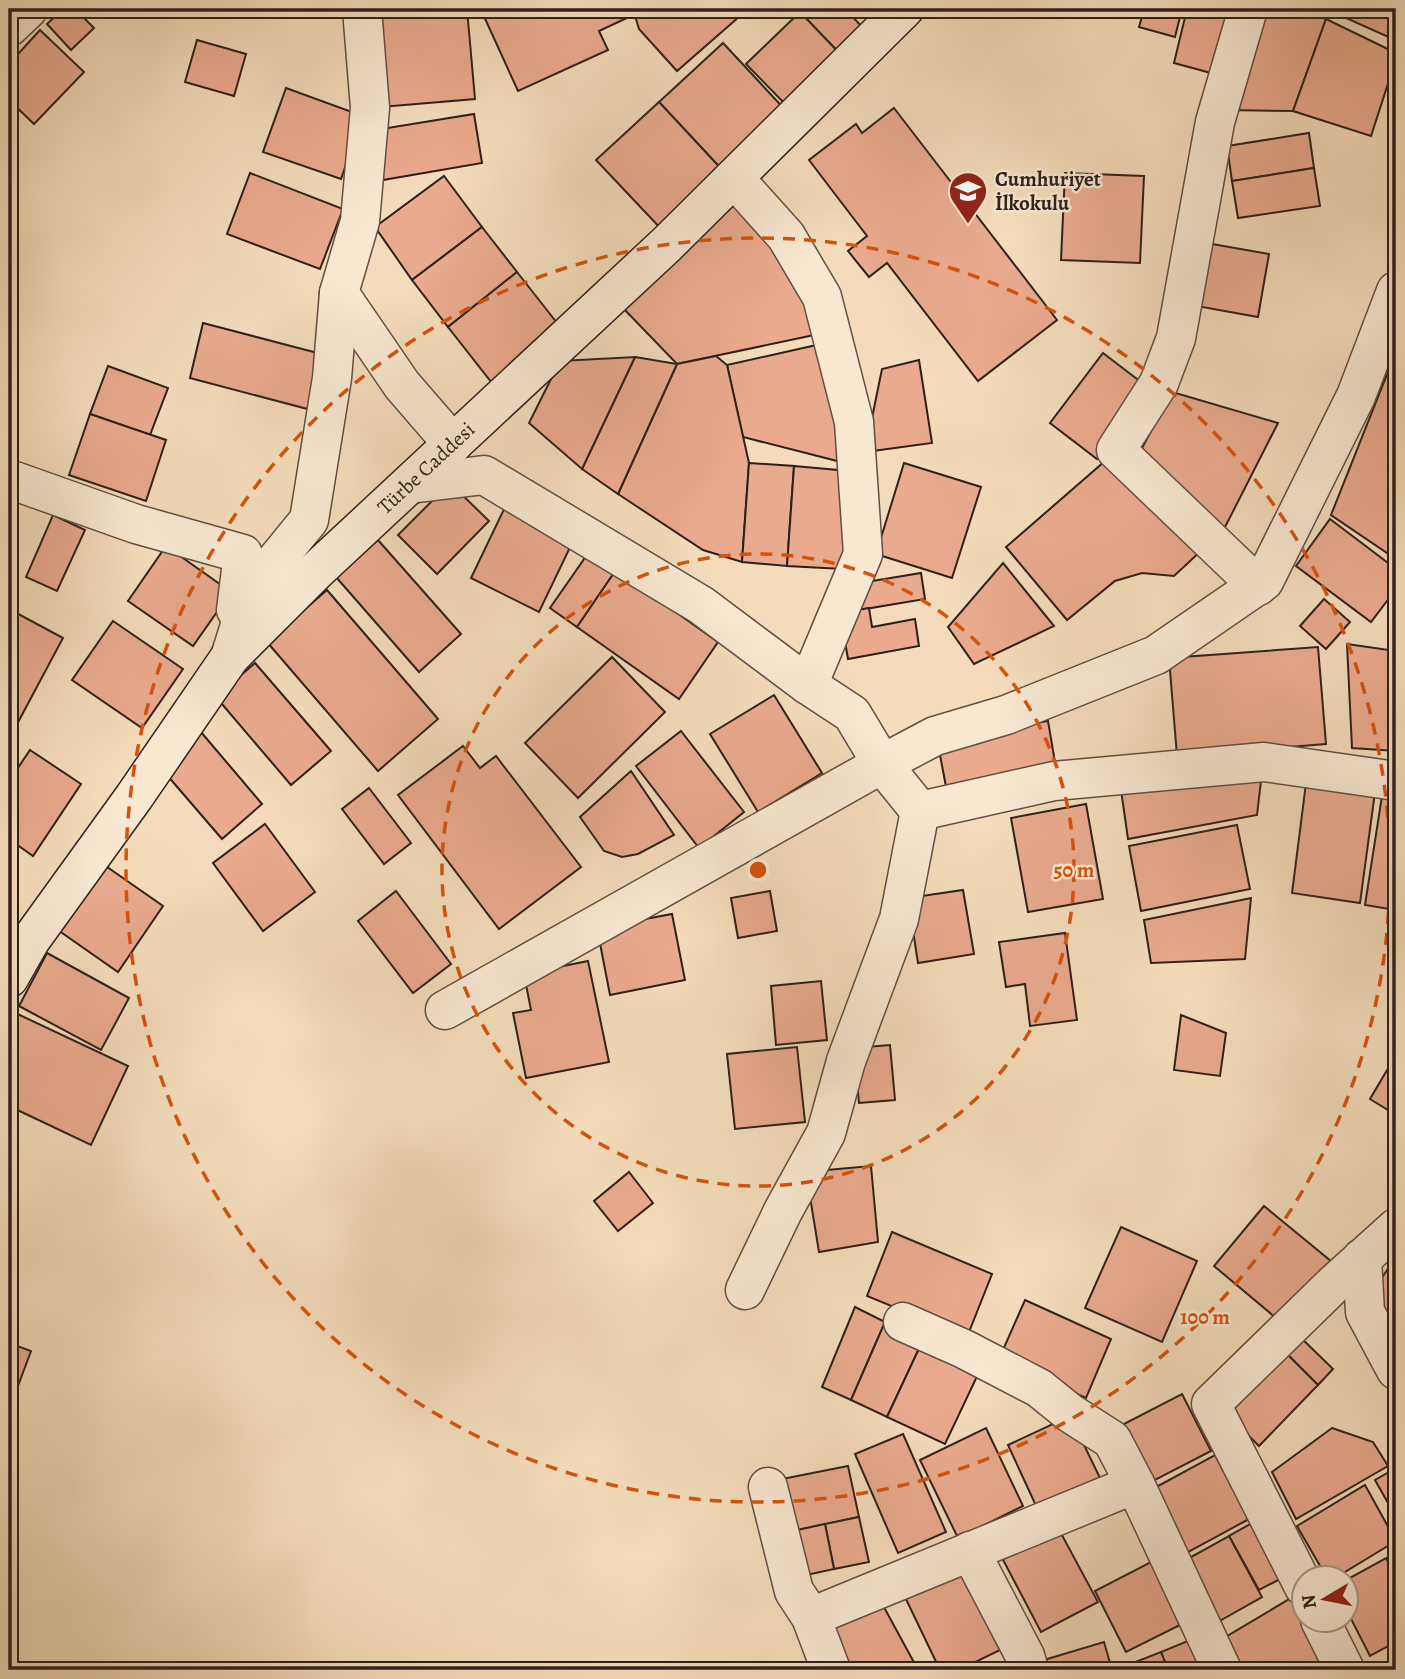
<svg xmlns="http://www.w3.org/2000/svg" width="1405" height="1679" font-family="Alegreya,serif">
	<rect width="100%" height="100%" fill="#f4dcba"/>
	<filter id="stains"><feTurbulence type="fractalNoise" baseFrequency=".00286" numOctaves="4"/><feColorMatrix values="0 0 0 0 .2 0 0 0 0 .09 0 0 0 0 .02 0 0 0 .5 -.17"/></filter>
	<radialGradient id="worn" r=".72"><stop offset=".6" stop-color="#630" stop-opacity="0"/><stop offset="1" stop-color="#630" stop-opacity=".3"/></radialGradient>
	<g fill="#eaaa8d" stroke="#2e211b" stroke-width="2">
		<path d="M63,9h12l19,19 -23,22 -24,-26z"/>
		<path d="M467,9l8,90 -94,8 -8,-90z"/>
		<path d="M490,9h137l4,7 -32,15 9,19 -90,41 -36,-79z"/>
		<path d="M633,9h115l-71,62 -38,-42z"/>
		<path d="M797,9h48l24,25 -25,24z"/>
		<path d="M1048,9h18l-7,9z"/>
		<path d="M1144,9h38l-7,28 -36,-10z"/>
		<path d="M1187,9h44l-20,64 -37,-10z"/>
		<path d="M1258,9h32l36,10 -33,92 -67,-1z"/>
		<path d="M1326,9h70v29l-1,2z"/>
		<path d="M800,12l44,46 -53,52 -45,-46z"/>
		<path d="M1326,19l70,34v6l-25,77 -78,-25z"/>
		<path d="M40,30l44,42 -50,52 -25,-24v-36z"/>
		<path d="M197,40l49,14 -12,42 -49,-14z"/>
		<path d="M723,43l67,72 -63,60 -68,-73z"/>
		<path d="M286,88l77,28 -22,63 -78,-27z"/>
		<path d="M659,102l68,73 -62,58 -69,-73z"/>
		<path d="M894,108l163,212 -79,61 -91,-118 -18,14 -21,-26 19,-15 -58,-76 47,-36 6,9z"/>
		<path d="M474,114l8,49 -105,18 -8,-50z"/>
		<path d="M1309,133l5,35 -82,13 -5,-35z"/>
		<path d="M1314,168l6,38 -82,12 -6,-37z"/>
		<path d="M250,173l93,36 -23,60 -93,-35z"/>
		<path d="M1065,173l79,3 -4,87 -79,-3z"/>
		<path d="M444,176l38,51 -70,53 -37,-53z"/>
		<path d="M733,197l67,86 19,51 -142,30 -56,-58z"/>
		<path d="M482,227l35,45 -69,55 -36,-47z"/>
		<path d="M1201,242l68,12 -11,63 -67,-12z"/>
		<path d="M517,272l44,56 -69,55 -44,-56z"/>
		<path d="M203,323l126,33 -14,55 -125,-33z"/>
		<path d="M821,344l28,120 -106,-27 -16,-72z"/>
		<path d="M1103,353l47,36 -53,70 -47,-36z"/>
		<path d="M716,356l11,9 22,98 -7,99 -39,-12 -85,-56 59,-130z"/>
		<path d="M635,357l42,7 -59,130 -36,-25z"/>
		<path d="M635,357l-53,112 -53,-46 31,-62z"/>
		<path d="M919,360l13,83 -67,9 17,-83z"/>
		<path d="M108,366l60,22 -18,47 -60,-21z"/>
		<path d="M1390,367l6,5v187l-65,-44z"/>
		<path d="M1172,392l106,31 -56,110 -88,-70z"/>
		<path d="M90,414l76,26 -20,61 -77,-26z"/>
		<path d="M1112,455l91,94 -29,27 -32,-3 -27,8 -48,39 -61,-73z"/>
		<path d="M749,463l45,3 -7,100 -45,-4z"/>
		<path d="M904,463l77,24 -29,91 -76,-24z"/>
		<path d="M794,466l55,5 -6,98 -56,-3z"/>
		<path d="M450,483l39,38 -52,53 -39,-39z"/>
		<path d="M507,503l68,34 -36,75 -68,-34z"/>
		<path d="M53,515l32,15 -28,61 -31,-14z"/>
		<path d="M1330,519l66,50v20l-25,33 -75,-56z"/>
		<path d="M378,540l83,94 -42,38 -83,-95z"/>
		<path d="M166,546l65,46 -38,54 -65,-45z"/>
		<path d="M589,552l27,18 -39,57 -27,-19z"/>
		<path d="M1003,563l51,63 -80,38 -26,-37z"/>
		<path d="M616,570l102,72 -39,57 -102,-72z"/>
		<path d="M921,573l4,26 -66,11 -5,-26z"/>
		<path d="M327,590l111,129 -60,52 -111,-129z"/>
		<path d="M1324,599l26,23 -24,27 -26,-23z"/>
		<path d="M869,608l3,19 43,-8 4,27 -71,13 -8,-46z"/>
		<path d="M9,609l54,29 -47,88 -7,-4z"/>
		<path d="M113,621l70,48 -41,59 -70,-48z"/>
		<path d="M1347,644l49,7v100l-44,-3z"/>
		<path d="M1318,647l8,97 -149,12 -8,-98z"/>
		<path d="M612,657l53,55 -87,86 -53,-55z"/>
		<path d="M255,663l76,88 -40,34 -75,-88z"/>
		<path d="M774,695l48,78 -64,39 -48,-78z"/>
		<path d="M1048,721l9,53 -110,18 -10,-53z"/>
		<path d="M681,731l63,81 -45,36 -63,-82z"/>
		<path d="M201,732l61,72 -40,35 -62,-72z"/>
		<path d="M463,746l17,22 16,-12 85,111 -82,62 -101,-134z"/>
		<path d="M30,750l51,34 -48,72 -24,-17v-58z"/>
		<path d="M631,771l43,64 -36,19 -16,3 -18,-6 -24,-34z"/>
		<path d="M1262,772l-5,43 -129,24 -8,-56z"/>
		<path d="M1306,783l69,9 -15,111 -68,-10z"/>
		<path d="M369,788l42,55 -27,21 -42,-55z"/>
		<path d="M1382,796l14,3v111l-31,-5z"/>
		<path d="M1086,804l17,95 -75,13 -17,-94z"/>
		<path d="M265,824l50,68 -52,39 -50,-68z"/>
		<path d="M1237,825l13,64 -109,22 -12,-65z"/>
		<path d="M100,862l63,44 -45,66 -63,-44z"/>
		<path d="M963,890l11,64 -56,9 -10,-65z"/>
		<path d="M396,891l55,73 -38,29 -55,-72z"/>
		<path d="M770,891l7,40 -39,7 -7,-40z"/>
		<path d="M1251,898l-6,61 -94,4 -7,-43z"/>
		<path d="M672,914l13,66 -75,15 -13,-67z"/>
		<path d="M1065,933l12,87 -47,6 -5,-42 -19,3 -7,-45z"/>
		<path d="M47,953l82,45 -28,52 -82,-44z"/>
		<path d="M588,961l21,101 -83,16 -13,-65 18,-3 -7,-36z"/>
		<path d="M821,981l6,59 -51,5 -5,-59z"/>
		<path d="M9,1010l119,56 -37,79 -82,-39z"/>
		<path d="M1181,1015l45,18 -6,43 -46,-6z"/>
		<path d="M890,1045l5,55 -36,3 -5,-55z"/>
		<path d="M797,1047l8,75 -70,7 -8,-75z"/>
		<path d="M1396,1055v60l-26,-16z"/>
		<path d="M871,1166l7,76 -59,10 -9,-55 17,-27z"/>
		<path d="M629,1172l24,31 -35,28 -24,-30z"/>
		<path d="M1264,1206l68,56 -50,61 -68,-57z"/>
		<path d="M1121,1227l76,34 -35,81 -77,-34z"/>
		<path d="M892,1232l100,42 -25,63 -100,-41z"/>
		<path d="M1396,1257v86l-26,-48z"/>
		<path d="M1025,1300l86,39 -25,59 -87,-39z"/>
		<path d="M855,1307l30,15 -34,78 -29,-13z"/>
		<path d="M885,1322l38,18 -36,77 -36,-17z"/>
		<path d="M1296,1333l37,36 -15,16 -37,-37z"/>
		<path d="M923,1340l58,28 -36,76 -58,-27z"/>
		<path d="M9,1343l22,8 -22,59z"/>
		<path d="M1281,1348l37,37 -59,61 -39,-39z"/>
		<path d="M1182,1394l29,57 -60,31 -29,-57z"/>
		<path d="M1070,1416l30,62 -63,30 -29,-63z"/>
		<path d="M986,1428l37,78 -65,32 -38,-78z"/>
		<path d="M1332,1428l41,14 15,24 -92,53 -24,-47z"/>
		<path d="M903,1434l43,98 -48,21 -43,-99z"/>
		<path d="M1215,1455l34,64 -68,37 -34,-64z"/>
		<path d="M848,1466l11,51 -71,15 -11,-52z"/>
		<path d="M1396,1468v49l-21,-37z"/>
		<path d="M1365,1485l31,56 -61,37h-8l-30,-52z"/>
		<path d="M859,1517l10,45 -35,7 -9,-45z"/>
		<path d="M1252,1523l30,55 -23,12 -30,-54z"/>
		<path d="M825,1524l9,45 -37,8 -9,-45z"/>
		<path d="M1056,1524l42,78 -57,30 -41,-78z"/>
		<path d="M1229,1536l33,61 -46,26 -34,-61z"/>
		<path d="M1386,1558l10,19v65l-26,14 -24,-47v-29z"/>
		<path d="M1151,1562l31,62 -56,28 -31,-61z"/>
		<path d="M958,1565l42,85 -41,20h-19l-37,-77z"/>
		<path d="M879,1598l38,70 -3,2h-64l-23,-43z"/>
		<path d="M1291,1598l32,72h-85l-14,-32z"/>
		<path d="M1195,1638l14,32h-41l-7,-18z"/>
		<path d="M1104,1642l8,28h-65l-3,-10z"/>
		<path d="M1161,1652l7,18h-36l-2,-6z"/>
	</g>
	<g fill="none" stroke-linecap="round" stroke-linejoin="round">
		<g stroke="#605043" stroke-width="41">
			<g id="street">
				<path d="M362,9l8,99 -10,113 -21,72 63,92 51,59"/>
				<path d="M1248,9l-33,113 -39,216 -17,45 -43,67 142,136"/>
				<path d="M9,27l19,-18"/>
				<path d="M734,178l52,58 36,61 32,125 9,132 -55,131"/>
				<path d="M9,479l127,45 107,30 -7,56"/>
				<path d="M410,484l74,-9 217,130 107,80 44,29 30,50 -437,246"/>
				<path d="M230,657l21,-66 58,-71 23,-142 7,-85"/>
				<path d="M920,811l-38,-47 53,-28 71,-21 150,-60 108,-74 92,-185 40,-105"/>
				<path d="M920,811l134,-30 210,-19 132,19"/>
				<path d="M1362,1258l3,54 31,58"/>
				<path d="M745,1290l38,-79 43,-78 20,-72 53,-142 21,-108"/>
				<path d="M903,1322l61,27 75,39 31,25 42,27 23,44"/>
				<path d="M768,1487l26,104 17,26 20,53"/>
				<path d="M970,1551l55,105 4,14"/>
				<path d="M1304,1587l-93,-183 124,-121 61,-55"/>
				<path d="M811,1617l324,-133 87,186"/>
				<path d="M1320,1620l25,50"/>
			</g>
		</g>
		<g stroke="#2e211b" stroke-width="41">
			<path id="secondary" d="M9,978l21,-37 104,-144 96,-140 87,-87 349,-325 238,-236"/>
		</g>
		<use href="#street" stroke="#f8e8d2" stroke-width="38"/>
		<use href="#secondary" stroke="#f8e8d2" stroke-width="38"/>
	</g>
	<g fill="none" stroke="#d5530e" stroke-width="3.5" stroke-dasharray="12 9">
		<circle cx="758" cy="870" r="316"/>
		<circle cx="758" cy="870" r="632"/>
	</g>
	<defs>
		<g id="school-pin" transform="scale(2.0125)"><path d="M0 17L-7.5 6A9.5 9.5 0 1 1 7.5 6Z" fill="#8f2418" stroke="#f8e8d2"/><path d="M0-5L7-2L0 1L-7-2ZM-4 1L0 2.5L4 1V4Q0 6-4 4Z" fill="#fff"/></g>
	</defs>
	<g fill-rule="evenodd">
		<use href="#school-pin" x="968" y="191"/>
	</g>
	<g text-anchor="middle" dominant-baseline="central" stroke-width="5" stroke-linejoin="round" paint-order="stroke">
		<g font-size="21" font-weight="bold" fill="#2e211b" stroke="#f8e8d2" text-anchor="start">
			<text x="995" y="179">Cumhuriyet<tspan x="995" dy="24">İlkokulu</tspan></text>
		</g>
		<g font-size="21" fill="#2e211b" stroke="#f8e8d2">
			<text transform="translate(426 468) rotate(-43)">Türbe Caddesi</text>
		</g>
	</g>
	<circle cx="758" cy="870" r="10" fill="#d5530e" stroke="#f8e8d2" stroke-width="3.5"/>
	<g font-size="21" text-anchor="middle" font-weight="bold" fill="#d5530e" stroke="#f8e8d2" stroke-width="5" stroke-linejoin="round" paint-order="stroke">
		<text x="1074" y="877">50 m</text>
		<text x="1205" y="1324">100 m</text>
	</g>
	<rect width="1405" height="1679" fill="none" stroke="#f4dcba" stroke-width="35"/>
	<rect x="10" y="10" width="1384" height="1658" fill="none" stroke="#2e211b" stroke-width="3.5"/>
	<rect x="18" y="18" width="1370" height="1644" fill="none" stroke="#2e211b" stroke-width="2"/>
	<g transform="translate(1325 1599) rotate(260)"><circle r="33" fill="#f8e8d2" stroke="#a79889" stroke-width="2"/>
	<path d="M0-5L12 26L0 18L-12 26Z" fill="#8f2418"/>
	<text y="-10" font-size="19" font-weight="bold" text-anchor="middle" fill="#2e211b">N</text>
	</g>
	<rect width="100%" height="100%" filter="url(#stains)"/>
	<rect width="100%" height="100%" fill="url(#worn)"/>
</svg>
